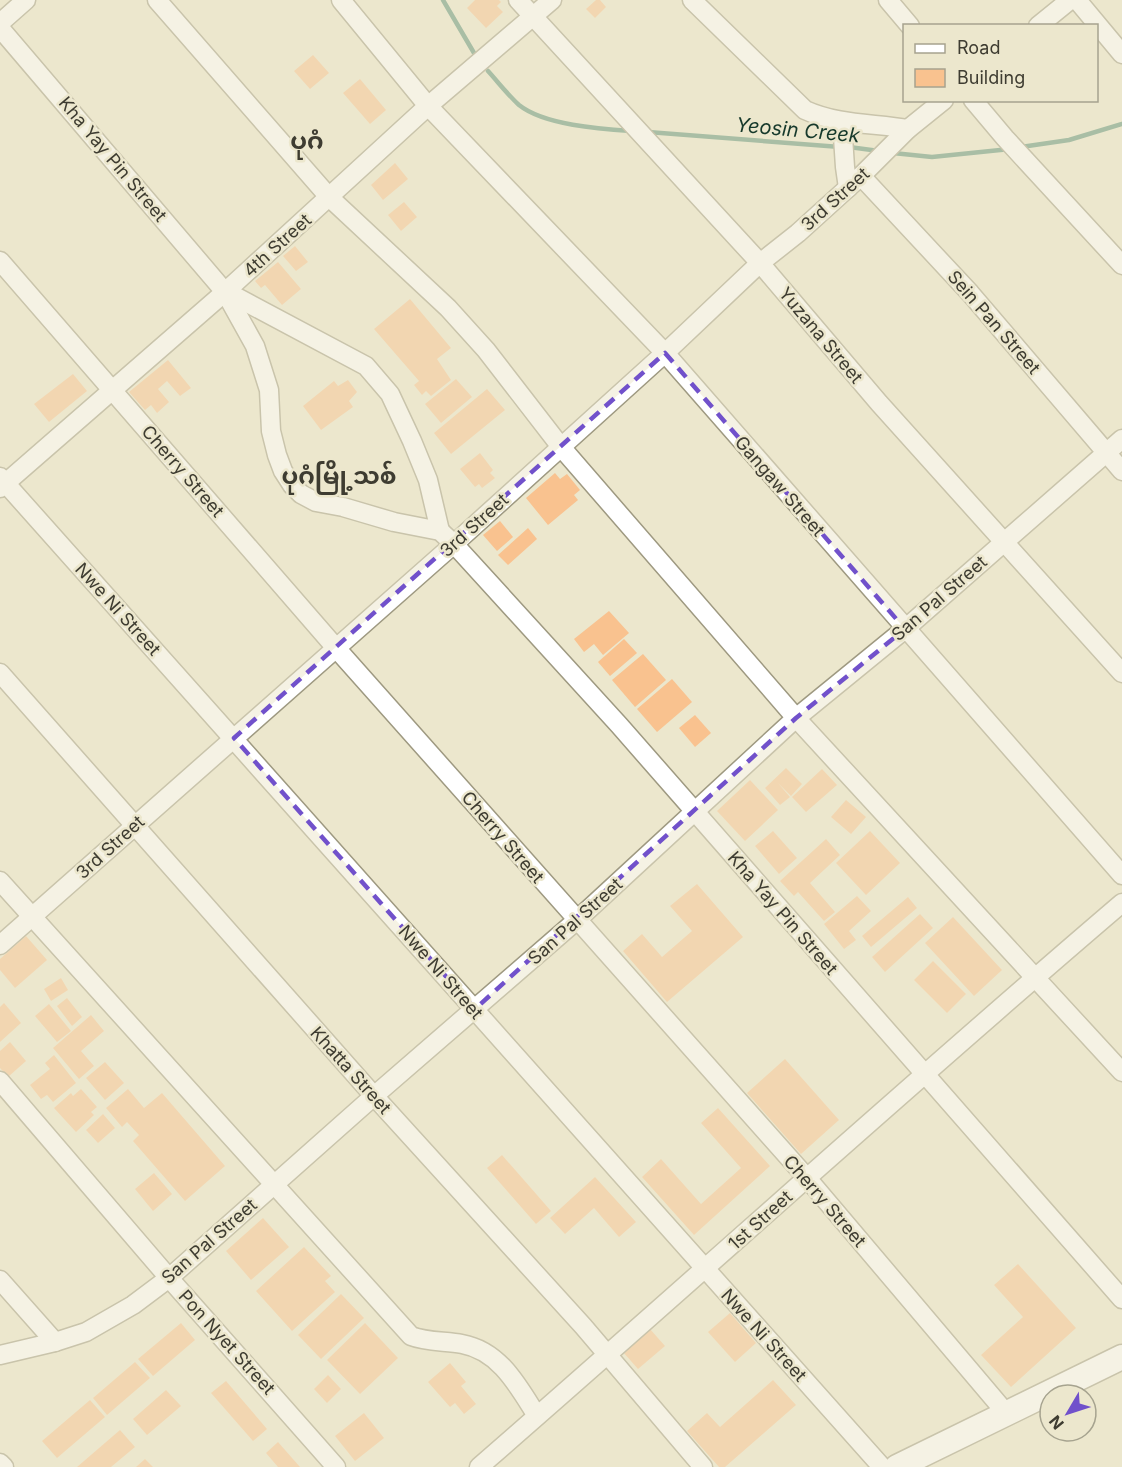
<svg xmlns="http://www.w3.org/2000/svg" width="1122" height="1467" font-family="Inter,'Noto Sans Myanmar',sans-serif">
	<rect width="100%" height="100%" fill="#ece7cd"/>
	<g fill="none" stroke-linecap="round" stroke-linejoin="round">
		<g stroke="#578d73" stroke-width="4.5">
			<path d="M443,0l31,53"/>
			<path d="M488,71c10,11 20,24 31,34 25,20 81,24 112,26"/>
			<path d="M648,132l192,15"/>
			<path d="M849,147l30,4"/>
			<path d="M1021,147l48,-7 53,-16"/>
			<path d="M893,153l39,4 78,-8"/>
		</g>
	</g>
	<g fill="#f9c28f">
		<path d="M475,0h24l2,2 -4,4 6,6 -17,16 -19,-20z"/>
		<path d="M596,0h4l6,7 -11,11 -9,-9z"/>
		<path d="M313,55l16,18 -19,16 -16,-18z"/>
		<path d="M360,79l26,31 -16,14 -27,-31z"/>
		<path d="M395,163l13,16 -25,21 -12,-15z"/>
		<path d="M404,202l13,15 -16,14 -13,-16z"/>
		<path d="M295,246l13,16 -12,9 -13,-15z"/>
		<path d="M278,262l23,27 -19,16 -17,-20 -4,3 -6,-7z"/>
		<path d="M410,299l41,49 -14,11 14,21 -20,16 -5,-5 -4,4 -8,-10 5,-4 -45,-52z"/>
		<path d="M168,360l23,28 -11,8 -13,-15 -9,8 11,13 -12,11 -6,-8 -6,5 -16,-18z"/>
		<path d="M73,374l14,17 -38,31 -15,-18z"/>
		<path d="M456,379l16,18 -31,26 -16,-19z"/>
		<path d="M348,380l9,12 -8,9 4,6 -32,23 -18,-24 31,-25 4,5z"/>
		<path d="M487,389l18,21 -54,44 -17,-21z"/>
		<path d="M480,453l13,17 -3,3 5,5 -13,10 -3,-4 -4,3 -15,-18z"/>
		<path d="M555,473l5,6 7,-5 13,16 -6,5 4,5 -30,25 -22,-27z"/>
		<path d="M500,521l13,16 -16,14 -14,-16z"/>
		<path d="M528,528l9,11 -29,26 -10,-10z"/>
		<path d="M609,611l20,22 -26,22 -9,-11 -10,8 -10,-13z"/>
		<path d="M624,639l13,14 -27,23 -12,-14z"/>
		<path d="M643,654l23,26 -31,27 -23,-27z"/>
		<path d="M672,679l20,23 -35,30 -20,-23z"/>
		<path d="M695,715l16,18 -16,14 -16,-19z"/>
		<path d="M786,768l16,16 -11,12 -13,-13 12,14 -10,8 -15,-17z"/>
		<path d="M822,769l15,16 -31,27 -14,-15z"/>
		<path d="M750,780l28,30 -33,31 -28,-30z"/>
		<path d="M846,800l20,17 -15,17 -20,-17z"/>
		<path d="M773,831l24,27 -18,16 -24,-28z"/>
		<path d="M870,831l30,32 -34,32 -30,-32z"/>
		<path d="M826,839l14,16 -30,28 25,29 -11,9 -26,-29 -4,4 -14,-15z"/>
		<path d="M697,884l46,53 -76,65 -44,-51 19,-17 20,23 30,-26 -22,-25z"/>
		<path d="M857,896l14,15 -22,20 7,9 -12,9 -20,-25z"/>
		<path d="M908,897l9,11 -46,39 -9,-11z"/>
		<path d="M920,914l13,14 -48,44 -13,-15z"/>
		<path d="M953,917l49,53 -28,26 -49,-53z"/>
		<path d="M26,936l21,24 -32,28 -15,-18v-11z"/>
		<path d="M933,961l33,33 -19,19 -33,-33z"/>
		<path d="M61,978l7,12 -17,11 -7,-12z"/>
		<path d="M67,998l15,19 -10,9 -15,-20z"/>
		<path d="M4,1003l17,20 -21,19v-35z"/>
		<path d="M49,1004l22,27 -14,11 -22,-26z"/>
		<path d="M91,1015l13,16 -23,20 13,15 -15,13 -26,-31z"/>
		<path d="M10,1042l16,19 -18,16 -8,-9v-17z"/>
		<path d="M54,1055l22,28 -23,19 -6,-7 -6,4 -11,-14 20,-16 -5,-6z"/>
		<path d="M785,1059l54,61 -38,34 -54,-61z"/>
		<path d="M105,1062l19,21 -19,17 -19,-22z"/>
		<path d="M81,1089l16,18 -6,5 3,3 -18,17 -22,-24 17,-15 2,3z"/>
		<path d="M128,1089l16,19 18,-15 63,73 -40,35 -52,-60 6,-6 -12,-13 -5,5 -16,-19z"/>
		<path d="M718,1108l52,58 -76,69 -52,-58 19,-18 40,45 40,-36 -40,-45z"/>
		<path d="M103,1114l12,14 -17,15 -12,-13z"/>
		<path d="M502,1155l49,56 -15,13 -49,-56z"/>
		<path d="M154,1173l18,21 -19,17 -18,-22z"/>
		<path d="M595,1177l41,45 -17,15 -25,-29 -29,26 -15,-16z"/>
		<path d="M263,1218l26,29 -38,33 -25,-29z"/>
		<path d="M304,1247l27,29 -6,5 10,11 -43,39 -36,-40z"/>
		<path d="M1018,1264l58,64 -65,59 -30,-32 42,-38 -29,-32z"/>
		<path d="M341,1294l23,24 -43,41 -23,-24z"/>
		<path d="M730,1313l26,30 -21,19 -27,-30z"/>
		<path d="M181,1323l14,17 -42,36 -15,-17z"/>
		<path d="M365,1323l33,35 -38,36 -33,-34z"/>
		<path d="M650,1329l15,17 -27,23 -15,-17z"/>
		<path d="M135,1362l15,16 -43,37 -14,-17z"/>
		<path d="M450,1363l16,19 -5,4 15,18 -12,10 -9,-11 -5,4 -22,-25z"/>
		<path d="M328,1375l13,14 -14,14 -13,-14z"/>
		<path d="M773,1380l23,25 -71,62h-6l-32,-36 20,-18 13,14z"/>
		<path d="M226,1381l41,48 -14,12 -42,-48z"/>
		<path d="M166,1390l15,16 -34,29 -14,-16z"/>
		<path d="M90,1400l15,17 -48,41 -15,-17z"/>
		<path d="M364,1413l20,25 -29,23 -20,-25z"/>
		<path d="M120,1430l15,17 -24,20h-34z"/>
		<path d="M278,1442l22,25h-22l-12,-14z"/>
		<path d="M145,1459l8,8h-17z"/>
	</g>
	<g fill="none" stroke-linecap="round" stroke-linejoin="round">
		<g stroke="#9e9981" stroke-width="21">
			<g id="minor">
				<path d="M157,0l172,197 119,111 38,42 75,97 235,271 326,354"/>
				<path d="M341,0l87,106 237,247 457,522"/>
				<path d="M518,0l242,263 119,140 243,270"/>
				<path d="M692,0l113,110c33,15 68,13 103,19"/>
				<path d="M888,0l22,26"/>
				<path d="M1077,0l45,54"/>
				<path d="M0,23l26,-23"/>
				<path d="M1038,26l32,-26"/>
				<path d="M0,28l225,264 30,54 14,44 2,41 6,24 6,16 9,14 9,9 15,8 27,5 51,15 46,9 14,13 165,181 503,574"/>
				<path d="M973,100l32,38 117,127"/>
				<path d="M842,122l3,45 3,21"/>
				<path d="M861,176l109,117 152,178"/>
				<path d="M0,261l336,387 471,530 199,235"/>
				<path d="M227,292l139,74 24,28 22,47 16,39 12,51"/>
				<path d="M0,477l882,990"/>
				<path d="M0,488l225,-196 203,-186 124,-106"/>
				<path d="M0,673l374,423 209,230 120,141"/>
				<path d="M0,881l411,455c15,6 35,5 51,8 38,7 56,42 75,72"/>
				<path d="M0,945l454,-401 211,-191 95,-90 38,-30 63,-57 47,-47 36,-29"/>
				<path d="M0,1081l169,197 167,189"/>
				<path d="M0,1280l55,62"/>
				<path d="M0,1355l55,-13 31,-10 47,-27 36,-27 205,-182 203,-176 219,-202 109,-89 217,-190"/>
				<path d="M0,1463l4,4"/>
				<path d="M479,1467c215,-187 426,-379 643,-564"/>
			</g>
		</g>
		<g stroke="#9e9981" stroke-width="27">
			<path id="major" d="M897,1467l225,-110"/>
		</g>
		<use href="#minor" stroke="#fff" stroke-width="18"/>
		<use href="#major" stroke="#fff" stroke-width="24"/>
	</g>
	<path d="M0 0H1122V1467H0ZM665,353l240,276 -109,89 -321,291 -241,-271z" fill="#ece7cd" fill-opacity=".55" fill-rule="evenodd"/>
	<path fill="none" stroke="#7151cb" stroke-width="4.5" stroke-dasharray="12 8" stroke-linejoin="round" d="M665,353l240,276 -109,89 -321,291 -241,-271z"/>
	<g text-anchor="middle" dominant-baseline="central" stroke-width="5" stroke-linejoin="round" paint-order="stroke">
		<g font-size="18" fill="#3e3c31" stroke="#ece7cd">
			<text transform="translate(113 159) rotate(50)">Kha Yay Pin Street</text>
			<text transform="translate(835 199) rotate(-42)">3rd Street</text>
			<text transform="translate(277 245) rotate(-42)">4th Street</text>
			<text transform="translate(994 322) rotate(49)">Sein Pan Street</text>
			<text transform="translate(821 335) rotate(50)">Yuzana Street</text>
			<text transform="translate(183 471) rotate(49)">Cherry Street</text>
			<text transform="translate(780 486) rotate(49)">Gangaw Street</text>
			<text transform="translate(474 525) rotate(-42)">3rd Street</text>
			<text transform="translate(939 598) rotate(-41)">San Pal Street</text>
			<text transform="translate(118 609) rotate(48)">Nwe Ni Street</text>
			<text transform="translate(503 837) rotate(49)">Cherry Street</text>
			<text transform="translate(110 847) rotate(-42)">3rd Street</text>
			<text transform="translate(783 913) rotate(49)">Kha Yay Pin Street</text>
			<text transform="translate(575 921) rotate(-42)">San Pal Street</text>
			<text transform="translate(441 972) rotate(49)">Nwe Ni Street</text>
			<text transform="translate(351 1070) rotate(48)">Khatta Street</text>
			<text transform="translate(825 1201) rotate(49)">Cherry Street</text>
			<text transform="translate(760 1220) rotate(-42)">1st Street</text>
			<text transform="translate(209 1241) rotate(-41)">San Pal Street</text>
			<text transform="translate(764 1335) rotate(48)">Nwe Ni Street</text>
			<text transform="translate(227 1342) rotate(48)">Pon Nyet Street</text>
		</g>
		<g font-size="20" font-style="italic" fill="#16392b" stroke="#ece7cd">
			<text transform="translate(798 130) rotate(5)">Yeosin Creek</text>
		</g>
		<g font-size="24" font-weight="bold" fill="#3e3c31" stroke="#ece7cd">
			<text x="307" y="140">ပုဂံ</text>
			<text x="339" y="475">ပုဂံမြို့သစ်</text>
		</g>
	</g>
	<rect x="903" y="24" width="195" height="78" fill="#ece7cd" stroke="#a6a38f" stroke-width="1.5"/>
	<rect x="915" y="44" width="30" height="9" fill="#ffffff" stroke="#a6a38f" stroke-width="1.5"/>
	<text x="957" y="54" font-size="18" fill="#3e3c31">Road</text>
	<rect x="915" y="69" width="30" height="18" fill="#f9c28f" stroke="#a6a38f" stroke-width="1.5"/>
	<text x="957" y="84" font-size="18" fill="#3e3c31">Building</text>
	<g transform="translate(1068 1413) rotate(231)"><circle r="28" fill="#ece7cd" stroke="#a6a38f" stroke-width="1.5"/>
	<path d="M0-4.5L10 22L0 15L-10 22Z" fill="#7151cb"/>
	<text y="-9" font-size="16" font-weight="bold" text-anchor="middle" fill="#3e3c31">N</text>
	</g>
</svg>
